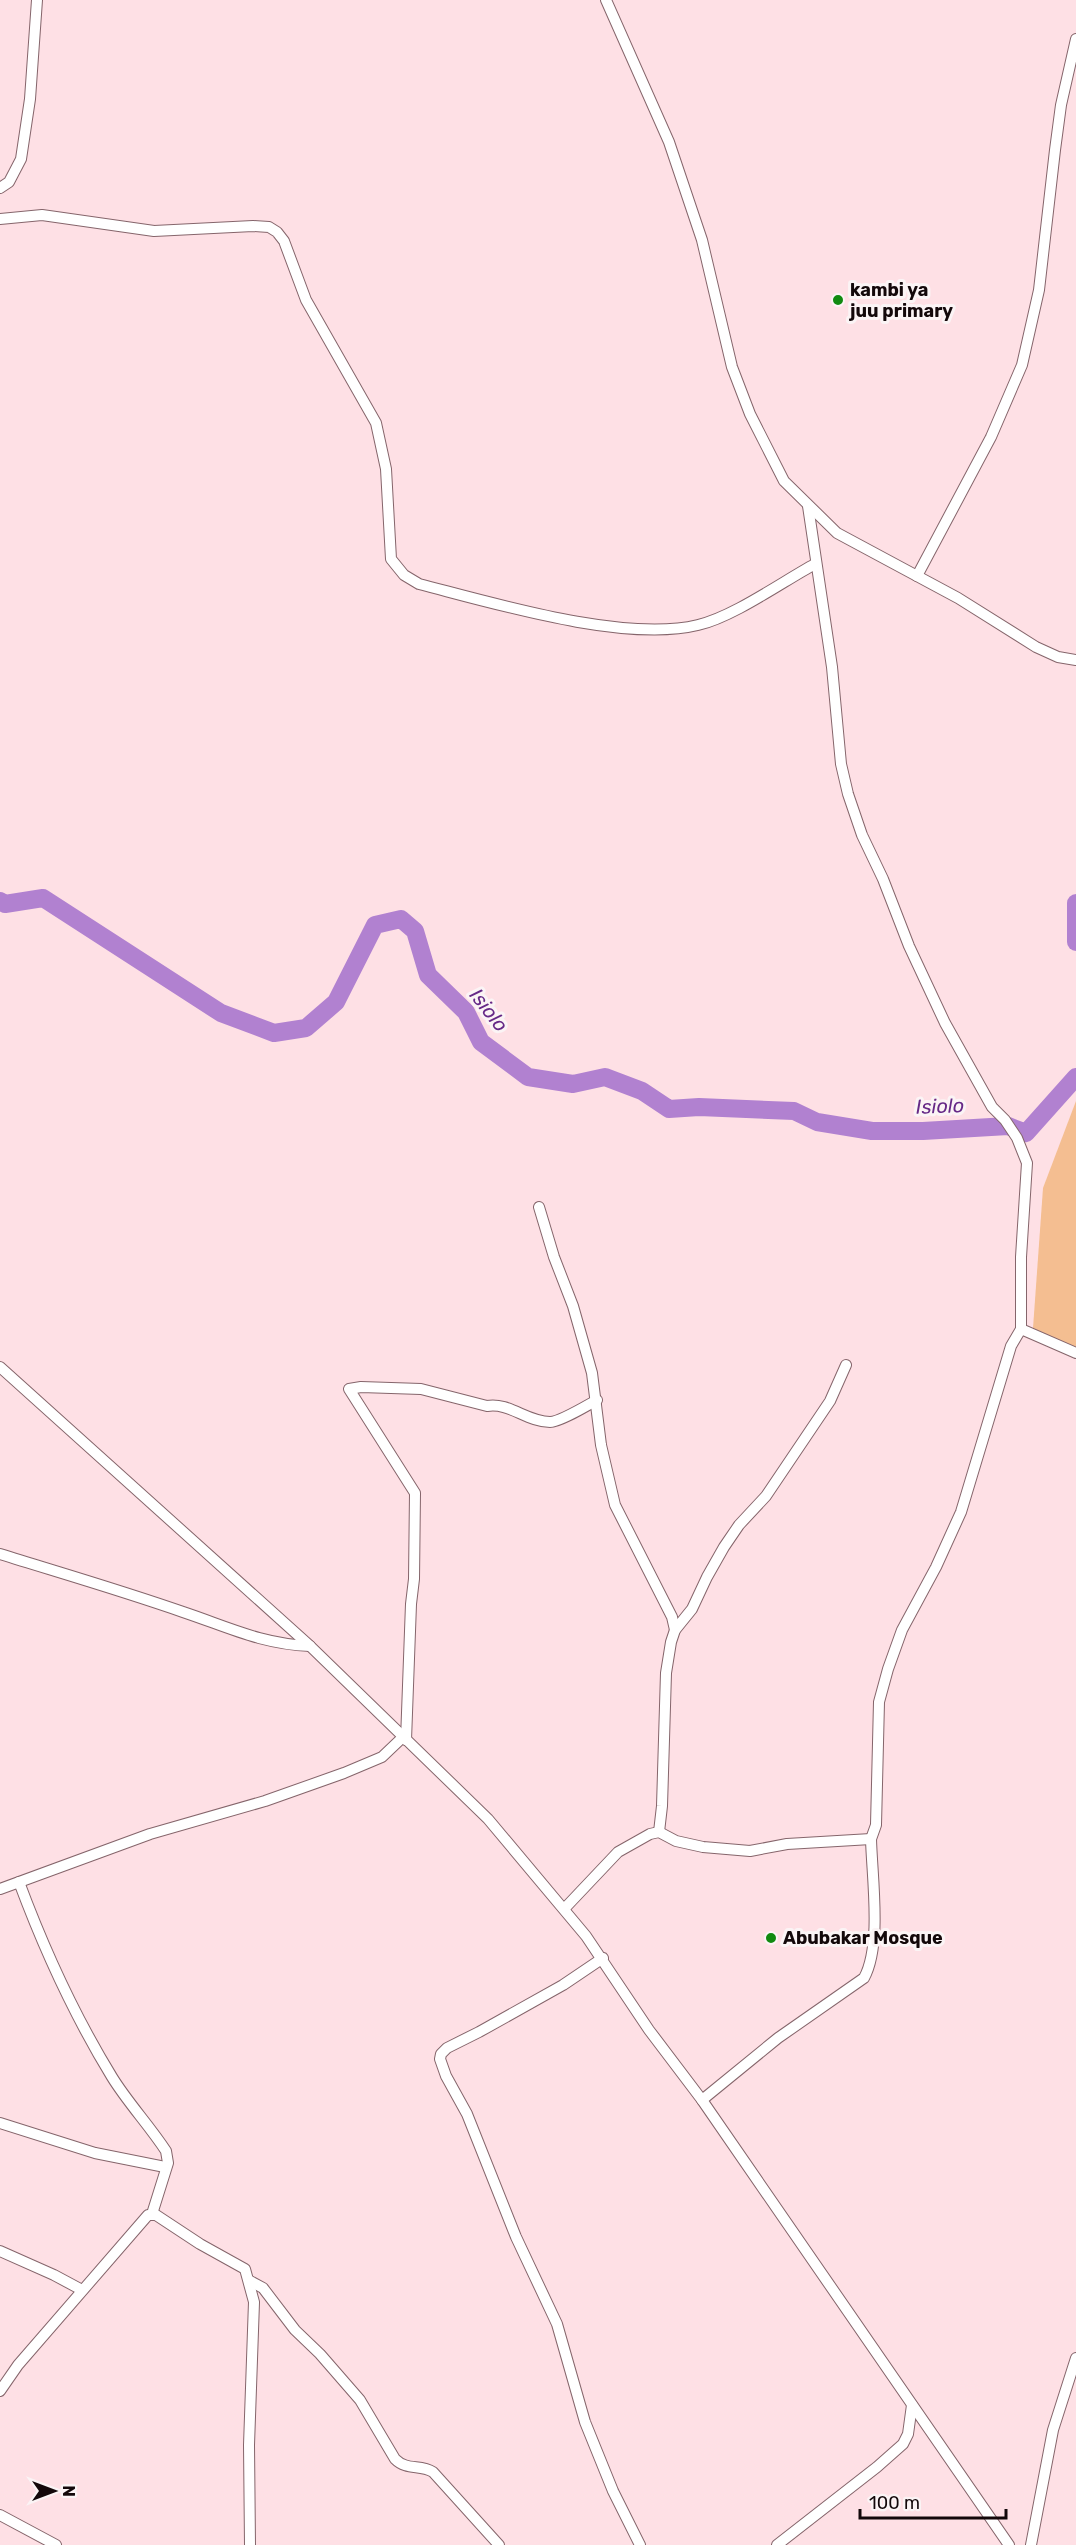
<svg xmlns="http://www.w3.org/2000/svg" width="1076" height="2545" font-family="Rubik,sans-serif">
	<rect width="100%" height="100%" fill="#fee0e5"/>
	<path fill="#f4be91" d="M1076,1101v250l-43,-23 10,-140z"/>
	<g fill="none" stroke-linecap="round" stroke-linejoin="round">
		<g stroke="#b181d0" stroke-width="18">
			<path d="M0,901l5,3 38,-6 178,115 53,20 32,-5 30,-26 39,-77 26,-6 14,12 13,44 38,37 15,30 47,35 45,7 32,-7 37,14 27,18 30,-2 95,4 23,11 55,9h51l85,-5 18,7 50,-56"/>
			<path d="M1076,903v39"/>
		</g>
		<g stroke="#85656b" stroke-width="12">
			<g id="minor">
				<path d="M606,0l63,142 33,98 30,127 18,47 34,67 53,52 121,65 78,49 22,10 18,3"/>
				<path d="M0,188l9,-6 12,-23 9,-60 7,-99"/>
				<path d="M0,219l42,-4 112,16 99,-5 16,1 8,5 7,9 22,59 70,123 10,46 5,90 13,16 15,9c74,19 206,59 279,41 35,-8 84,-43 117,-61"/>
				<path d="M917,576l74,-139 31,-72 17,-75 16,-140 6,-45 15,-66"/>
				<path d="M539,1207l15,50 19,49 19,67 9,72 14,60 57,112 3,13"/>
				<path d="M1021,1329l55,24"/>
				<path d="M0,1367l310,279 178,173 98,117 63,94 53,70 307,445"/>
				<path d="M0,1554c61,19 123,37 183,58 45,15 78,32 127,34"/>
				<path d="M406,1740l5,-136 3,-25 1,-86 -66,-104 12,-2 60,2 66,17c22,-4 40,16 63,16 10,0 36,-16 47,-22"/>
				<path d="M659,1832l3,-26 4,-133 5,-31 4,-12 17,-21 15,-32 17,-30 15,-22 27,-29 64,-95 16,-36"/>
				<path d="M19,1882c25,67 55,133 93,195 16,26 37,48 54,74l2,12 -16,51"/>
				<path d="M0,1889l150,-55 115,-33 79,-28 38,-16 21,-20"/>
				<path d="M565,1908l53,-56 32,-18 9,-2 17,9 27,6 47,4 37,-7 84,-5"/>
				<path d="M603,1958l-40,27 -84,47 -32,16 -6,6 -1,5 6,17 21,38 49,123 41,87 28,98 28,69 27,54"/>
				<path d="M702,2100l76,-62 86,-60c18,-33 8,-100 7,-139l5,-14 3,-123 9,-33 14,-39 34,-63 25,-55 50,-166 10,-17v-72l6,-94 -10,-25 -12,-18 -13,-13 -47,-84 -36,-77 -26,-67 -21,-44 -14,-41 -7,-30 -9,-97 -24,-161"/>
				<path d="M0,2123l95,30 70,14"/>
				<path d="M0,2251l54,24 28,15"/>
				<path d="M250,2281l13,7 32,42 25,24 40,46 35,59c12,12 25,5 38,13l66,73"/>
				<path d="M0,2391l18,-26 130,-150h8l44,29 45,25 9,33 -5,143 1,100"/>
				<path d="M0,2515l56,30"/>
				<path d="M777,2545l100,-78 26,-23 5,-10 4,-29"/>
				<path d="M1031,2545l22,-115 23,-72"/>
			</g>
		</g>
		<use href="#minor" stroke="#fff" stroke-width="10"/>
	</g>
	<g fill="#118a10" stroke="#fbf4f5" stroke-width="2">
		<circle cx="838" cy="300" r="6"/>
		<circle cx="771" cy="1938" r="6"/>
	</g>
	<g text-anchor="middle" dominant-baseline="central" stroke-width="6" stroke-linejoin="round" paint-order="stroke">
		<g font-size="18" font-weight="bold" fill="#13080a" stroke="#fbf4f5" text-anchor="start">
			<text x="850" y="290">kambi ya<tspan x="850" dy="21">juu primary</tspan></text>
			<text x="783" y="1938">Abubakar Mosque</text>
		</g>
		<g font-size="20" font-style="italic" fill="#662987" stroke="#fbf4f5">
			<text transform="translate(489 1010) rotate(52)">Isiolo</text>
			<text transform="translate(940 1106) rotate(-2)">Isiolo</text>
		</g>
	</g>
	<g transform="translate(54 2491) rotate(90)" stroke="#fbf4f5" stroke-width="4.5" paint-order="stroke">
	<path d="M0-4.5L10 22L0 15L-10 22Z" fill="#13080a"/>
	<text y="-9" font-size="16" font-weight="bold" text-anchor="middle" fill="#13080a">N</text>
	</g>
	<path d="M860 2509v9h146v-9" fill="none" stroke="#13080a" stroke-width="3"/>
	<text x="869" y="2509" font-size="18" fill="#13080a" stroke="#fbf4f5" stroke-width="4.5" paint-order="stroke">100 m</text>
</svg>
